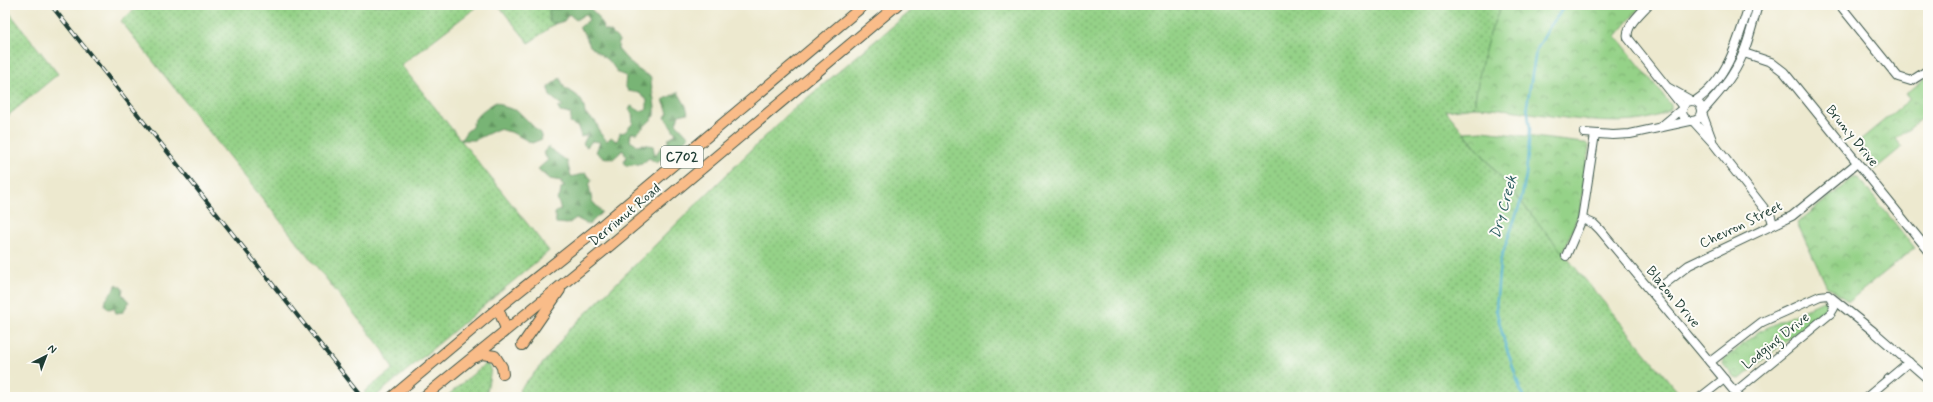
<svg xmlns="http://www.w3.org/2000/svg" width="1933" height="402" font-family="Mynerve,sans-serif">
	<defs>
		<pattern id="grass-dots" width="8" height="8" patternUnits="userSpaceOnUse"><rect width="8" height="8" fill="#95d288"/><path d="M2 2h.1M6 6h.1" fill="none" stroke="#79ac70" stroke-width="1.8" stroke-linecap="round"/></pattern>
		<pattern id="forest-firs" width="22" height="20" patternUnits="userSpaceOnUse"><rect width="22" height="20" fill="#78b474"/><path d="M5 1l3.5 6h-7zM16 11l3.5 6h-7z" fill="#629460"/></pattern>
		<pattern id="park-crowns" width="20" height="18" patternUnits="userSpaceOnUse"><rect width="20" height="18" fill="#95d288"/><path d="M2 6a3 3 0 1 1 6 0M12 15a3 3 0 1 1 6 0" fill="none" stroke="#79ac70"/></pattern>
	</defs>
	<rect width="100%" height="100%" fill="#fdfcf7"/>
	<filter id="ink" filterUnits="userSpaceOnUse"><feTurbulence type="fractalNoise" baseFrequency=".025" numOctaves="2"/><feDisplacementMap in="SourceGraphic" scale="8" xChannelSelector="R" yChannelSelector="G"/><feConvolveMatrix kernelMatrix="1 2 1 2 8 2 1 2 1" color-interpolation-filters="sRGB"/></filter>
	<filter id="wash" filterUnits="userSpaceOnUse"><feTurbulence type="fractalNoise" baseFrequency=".012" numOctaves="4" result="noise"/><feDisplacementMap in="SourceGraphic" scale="16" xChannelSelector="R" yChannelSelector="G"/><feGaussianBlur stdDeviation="0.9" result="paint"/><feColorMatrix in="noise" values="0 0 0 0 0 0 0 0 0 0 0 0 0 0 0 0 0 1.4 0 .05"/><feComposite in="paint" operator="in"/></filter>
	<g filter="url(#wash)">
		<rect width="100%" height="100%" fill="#ede9cf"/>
		<g fill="url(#grass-dots)" stroke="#5a885e">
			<path d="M140,5h339l-78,60 148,186 -174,146h-7l-4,-5 29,-23 -10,-19 -262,-329z"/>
			<path d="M498,5h82l-51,38z"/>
			<path d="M918,5h584c-17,34 -22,64 -28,102l-28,4 236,286h-1158l-5,-7 32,-36 17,-23 220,-217z"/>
			<path d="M5,7l53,67 -53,44z"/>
			<path d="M485,364l4,1 2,4 -5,28h-40z"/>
		</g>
		<g fill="url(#forest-firs)" stroke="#4c7854">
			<path d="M565,5h25v3l8,8 6,14 7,2 8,8 -1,9c9,11 19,22 33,28 0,14 5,25 4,39l-18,17h-6l-1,8 8,5 5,-2 10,2 2,10 4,-6 9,-7 1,-5 7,-4 -11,-17 3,-4 -5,-13 15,-8 8,14 2,7 -9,2 -3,8 13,14 -32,26 -8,-5 -6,5 -16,3 -3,-4 2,-5 -3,-7 -10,9 -11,-2 -6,-5 4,-10 -8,-1 -5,6 -4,-3 5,-10 -7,3 -3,-10 -8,-4 1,-9 -11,-2 -2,-4 5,-2 -13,-10 -2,-9 12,-9 5,11c13,5 19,11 20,25l11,8 4,11 7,8 4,-4 6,5 3,-9 5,-1 8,-9 -1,-10 -3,-3 2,-4 9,5 7,-2v-9l-8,-7 -11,-2 -3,-6 1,-9 -8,-3 -7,-10 -21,-17 -6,-13 -5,-5 10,-8 -4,-6 -9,6 -7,-6 -5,7 -10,3 -5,-3v-12h12z"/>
			<path d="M496,102l9,5 13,4 22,22 2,6 -10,4 -21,-11 -13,-3 -23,11h-14l5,-8 6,-5c2,-12 14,-19 24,-25z"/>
			<path d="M548,147l19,14 4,16 15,-4 6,7 -3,5 3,16 10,11 -13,13 -13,-7 -8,6 -12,-1 -1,-10 6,-4 -4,-10 3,-3 1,-8 4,-2 -4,-2 1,-3 -13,-2 -11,-10 10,-9 -5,-7z"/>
			<path d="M117,284l6,5 -1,5 7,8 -6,10 -7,1 -2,-5 -6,1 -3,-4 1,-5z"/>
		</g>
		<g fill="url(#park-crowns)" stroke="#5a885e">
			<path d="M1502,5h140l-26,31 55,69v4c-41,30 -146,-2 -197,-2 6,-38 11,-68 28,-102z"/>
			<path d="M1928,76v38l-32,25 6,8 -28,23 -20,-25 56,-46 -4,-5z"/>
			<path d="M1483,131l100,12h3l3,4 -9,63 -17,43 -99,-121z"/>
			<path d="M1853,178h5l57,70 -66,53c-9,-3 -13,-12 -22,-14l-30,-64z"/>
			<path d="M1823,301h3l1,4 -1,3 -86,71 -5,-1 -12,-14 1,-5 34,-27z"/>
		</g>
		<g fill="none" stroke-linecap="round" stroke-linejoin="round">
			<path stroke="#51b2d0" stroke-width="2.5" d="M1523,397l-18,-53 -9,-35 4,-48 21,-60 5,-26 4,-45 -3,-25 9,-54 14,-25 16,-21"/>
		</g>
	</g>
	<g filter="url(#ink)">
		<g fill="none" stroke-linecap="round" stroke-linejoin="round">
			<g stroke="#3e574b" stroke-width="10">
				<g id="minor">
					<path d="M1648,5c-7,8 -23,21 -20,33l55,69"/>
					<path d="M1840,5l58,72 13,4 17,-11"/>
					<path d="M1744,53l27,9 13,10 144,178"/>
					<path d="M1669,88l23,13"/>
					<circle cx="1692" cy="111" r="10"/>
					<path d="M1695,101c33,-21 43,-61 54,-96"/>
					<path d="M1703,111c10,-12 21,-23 29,-36 14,-21 19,-46 26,-70"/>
					<path d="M1702,113l10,27"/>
					<path d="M1693,121l20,22 58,74 2,7"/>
					<path d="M1663,125l19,-16"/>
					<path d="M1584,133l29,2 17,-1 60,-13"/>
					<path d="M1582,219l12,5 6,6 139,167"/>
					<path d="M1566,256l16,-37 13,-85"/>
					<path d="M1653,293l36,-28 103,-49 65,-53"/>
					<path d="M1832,298l41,33 55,48"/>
					<path d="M1710,362l52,-40 58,-26 8,-1 3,3 3,10 -3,5 -96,79"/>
					<path d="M1701,397l23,-18"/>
					<path d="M1867,397l42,-35"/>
				</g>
			</g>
			<g stroke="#3e574b" stroke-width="12">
				<g id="major">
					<path d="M498,308l8,21"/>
					<path d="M522,345l38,-55"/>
					<path d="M476,357l6,-3 13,2 7,11 1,7"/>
					<path d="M392,397l106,-89 98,-78 268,-225"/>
					<path d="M424,397l183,-149 290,-243"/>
				</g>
			</g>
			<use href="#minor" stroke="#fff" stroke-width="8"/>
			<use href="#major" stroke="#f9bc89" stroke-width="10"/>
			<g stroke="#1f3d34" stroke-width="4">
				<path id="rail" d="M51,5l311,392"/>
			</g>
			<use href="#rail" stroke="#fdfcf7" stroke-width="2.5" stroke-dasharray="8" stroke-linecap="butt"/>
		</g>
	</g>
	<g text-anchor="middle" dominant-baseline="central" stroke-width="4" stroke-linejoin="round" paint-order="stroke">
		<rect fill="#fdfcf7" stroke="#62766e" stroke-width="1" x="661" y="146" width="42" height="22" rx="3"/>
		<g font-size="13" font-weight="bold" fill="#1f3d34">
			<text x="682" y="157">C702</text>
		</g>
		<g font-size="14" fill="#1f3d34" stroke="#fdfcf7">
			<text transform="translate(1852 136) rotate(51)">Bruny Drive</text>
			<text transform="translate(625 215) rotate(-40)">Derrimut Road</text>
			<text transform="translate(1741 225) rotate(-26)">Chevron Street</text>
			<text transform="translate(1673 297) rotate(50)">Blazon Drive</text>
			<text transform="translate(1776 341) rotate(-39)">Lodging Drive</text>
		</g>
		<g font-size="15" font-style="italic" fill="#2e6063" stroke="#fdfcf7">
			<text transform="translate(1504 207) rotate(-74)">Dry Creek</text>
		</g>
	</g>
	<rect width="1933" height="402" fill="none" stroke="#fdfcf7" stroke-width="20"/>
	<g transform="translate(46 356) rotate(42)" stroke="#fdfcf7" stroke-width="3" paint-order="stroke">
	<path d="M0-3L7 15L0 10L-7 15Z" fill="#1f3d34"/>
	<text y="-6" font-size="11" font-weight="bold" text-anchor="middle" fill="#1f3d34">N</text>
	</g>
</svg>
